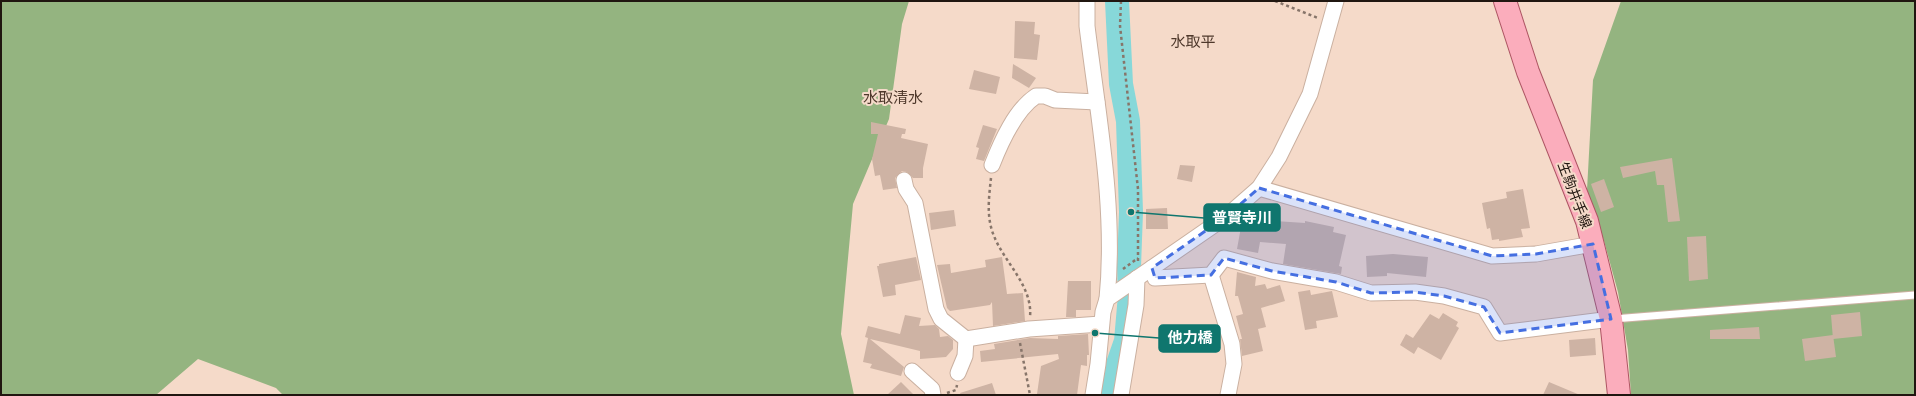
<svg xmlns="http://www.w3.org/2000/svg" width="1916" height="396" font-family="'Work Sans','Noto Sans JP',sans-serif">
	<rect width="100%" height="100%" fill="#f5dac9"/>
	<g fill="#94b480">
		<path d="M1,1h908l-7,23 -13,95 -36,85 -12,130 13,61h-571l-7,-7 -78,-29 -42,36h-155z"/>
		<path d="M1621,1h294v394h-284l-3,-45 -10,-58 -14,-51 -17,-51 6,-110z"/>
	</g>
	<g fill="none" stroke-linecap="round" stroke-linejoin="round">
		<path stroke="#87d8d9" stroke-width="24" d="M1113,395l5,-31 8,-23 4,-46 -1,-28 2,-55 -3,-91 -7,-37 -4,-83"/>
	</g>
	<g fill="#ceb3a4">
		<path d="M1015,21l20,1 -1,12 6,1 -3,25 -23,-2z"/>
		<path d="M1013,64l23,14 -7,10 -17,-10z"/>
		<path d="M974,70l26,7 -4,17 -27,-5z"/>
		<path d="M871,122l35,7 -1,5h-3l-1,4 27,6 -5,24v10h-10l-6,-6 -5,-1 -7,7 2,10 -14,2 -3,-15 -5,1 -3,-17 6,-25h-7z"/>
		<path d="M983,125l14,4 -13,32 -8,-2 3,-11 -3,-1z"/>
		<path d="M1672,158l8,63 -12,1 -4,-37h-7l-2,-14 -32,7 -3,-11z"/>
		<path d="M1180,165l15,1 -3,16 -15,-3z"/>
		<path d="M1604,179l10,28 -13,5 -10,-28z"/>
		<path d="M1523,189l7,39 -9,1 2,8 -24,4v-2l-7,1 -2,-12 -3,1 -5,-26 25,-5 -1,-6z"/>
		<path d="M1167,208l1,21h-22v-20z"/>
		<path d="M954,210l2,16 -25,4 -2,-17z"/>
		<path d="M1256,211h19v10l30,2v-2l29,6 -1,5 13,3 -7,31 3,1 -1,7 -58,-10 3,-20 -26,-2 -2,11 -21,-4 6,-33 13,3z"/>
		<path d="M1706,236l2,43 -19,2 -2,-44z"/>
		<path d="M1393,254l35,3 -2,20 -39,-4v3l-20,1 -1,-21z"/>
		<path d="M916,257l5,23 -26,5 1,10 -13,2 -6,-31h2v-2z"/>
		<path d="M1002,257l5,37 16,-1 2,28 -32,5 -1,-24 -2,3 -40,6 -3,-3 -10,-43 13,-1 1,9 35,-6 -1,-7z"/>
		<path d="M1237,272l19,5 -1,9 10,-2 2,5 13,-4 5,16 -24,7 5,19 -8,2 5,22 -21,5 -2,-17h2l-6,-23 7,-2 -5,-18h-3z"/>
		<path d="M1068,281h23v29h-15v7h-10z"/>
		<path d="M1310,290l1,5 21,-4 6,26 -22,4 1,7 -12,2 -7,-38z"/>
		<path d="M1860,312l2,24 -29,3 -2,-24z"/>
		<path d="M1443,313l15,9 -2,4 3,2 -18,32 -23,-13 -4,7 -14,-9 6,-11 7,4 17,-24 9,5z"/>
		<path d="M905,315l16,3 -2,8 16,-1 4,4 1,8 8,-1 5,4v9l-7,8 -26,2v-8l-50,-12 34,28 -3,9 -31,-8 2,-4 -9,-2 5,-24 -3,-1 3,-11 32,8z"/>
		<path d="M1759,327l1,12h-50v-9z"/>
		<path d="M1088,334l1,21h-2v11l-6,-1 -4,30 -40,-1 4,-28 18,-7 -1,-5 -77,8 -1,-11 15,-2 -1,-5 36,-6 28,1v-3z"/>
		<path d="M1833,335l3,22 -31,4 -3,-22z"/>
		<path d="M1595,338l1,17 -26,2 -1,-17z"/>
		<path d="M901,382l13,13h-27z"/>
		<path d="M1549,382l31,13h-37z"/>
		<path d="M992,383l4,12h-35l-1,-2z"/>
	</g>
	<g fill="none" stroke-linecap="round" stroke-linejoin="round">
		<g stroke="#cab0a0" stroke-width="9">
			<path id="service" d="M1613,319l302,-24"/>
		</g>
		<g stroke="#cab0a0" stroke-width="17">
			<g id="minor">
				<path d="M1087,1v25c11,90 29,182 20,273"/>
				<path d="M992,165c9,-23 23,-55 44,-69h9l10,4 42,2"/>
				<path d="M904,180l2,9 9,14 21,106 5,10 25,20 63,-10 72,-5"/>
				<path d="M1259,188l233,68 44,-2 57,-10"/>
				<path d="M1152,268l3,10 56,-3 13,-17 48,13 64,11 35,11 44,-1 29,4 40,11 16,26 111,-14"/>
				<path d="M1211,275l21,69 2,20 -6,31"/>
				<path d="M912,371l20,18 1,6"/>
				<path d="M958,373l7,-17 1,-17"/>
				<path d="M1093,395l5,-31 5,-52 4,-13 120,-83 32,-28 20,-31 31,-63 26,-93"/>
				<path d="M1121,395l15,-90 1,-27"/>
			</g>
		</g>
		<g stroke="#ad5563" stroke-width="24">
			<path id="primary" d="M1505,1l23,71 59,149 24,98 8,76"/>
		</g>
		<g stroke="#87756a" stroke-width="2.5" stroke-dasharray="3 3" stroke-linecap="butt">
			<path d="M1121,1l-1,25 18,163v72"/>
			<path d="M1275,1l43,17"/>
			<path d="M991,178c-2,19 -5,39 3,58 10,26 39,50 36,81"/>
			<path d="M1123,269l15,-11"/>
			<path d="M1020,343l10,52"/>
			<path d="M947,393l9,-3 1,-5"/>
		</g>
		<use href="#service" stroke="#fff" stroke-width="7"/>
		<use href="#minor" stroke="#fff" stroke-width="15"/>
		<use href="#primary" stroke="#fbadbc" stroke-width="22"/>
	</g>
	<path fill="#456fe1" fill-opacity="0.2" stroke="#456fe1" stroke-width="3" stroke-dasharray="8 5" stroke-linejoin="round" d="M1259,188l233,68 44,-2 57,-10 18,75 -111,14 -16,-26 -40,-11 -29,-4 -44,1 -35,-11 -64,-11 -48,-13 -13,17 -56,3 -3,-10 75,-52z"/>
	<g text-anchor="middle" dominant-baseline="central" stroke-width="4" stroke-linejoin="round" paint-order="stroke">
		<g font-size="14" fill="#201610" stroke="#f5dac9">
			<text transform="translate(1575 195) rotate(69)">生駒井手線</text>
		</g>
		<g font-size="15" fill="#4e382b" stroke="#f5dac9">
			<text x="1193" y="42">水取平</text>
			<text x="893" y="98">水取清水</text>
		</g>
	</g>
	<path fill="none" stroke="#0f766e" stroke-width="1.5" d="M1131 212L1204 218M1095 333L1159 338"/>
	<g fill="#0f766e" stroke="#f5dac9" stroke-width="1.5">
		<circle cx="1131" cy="212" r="4"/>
		<circle cx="1095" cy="333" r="4"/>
	</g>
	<g fill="#0f766e" stroke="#0f766e" stroke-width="1.5">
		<rect x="1204" y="204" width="76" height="27" rx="4"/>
		<rect x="1159" y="325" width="61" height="27" rx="4"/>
	</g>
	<g font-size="15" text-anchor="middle" font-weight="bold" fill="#fff">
		<text x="1242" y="223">普賢寺川</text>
		<text x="1190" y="343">他力橋</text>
	</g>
	<rect width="1916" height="396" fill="none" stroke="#201610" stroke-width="4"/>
</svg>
